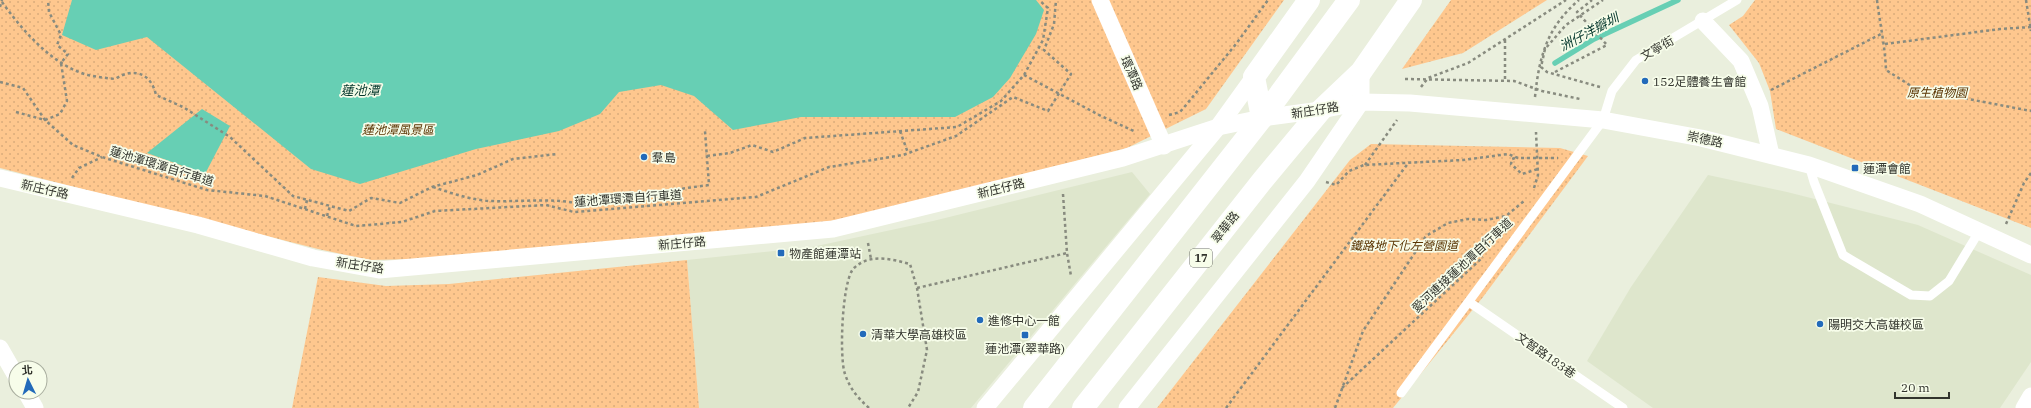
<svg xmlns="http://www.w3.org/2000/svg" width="2031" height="408" font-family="'IBM Plex Serif','Noto Sans TC',serif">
	<defs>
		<pattern id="green-dots" width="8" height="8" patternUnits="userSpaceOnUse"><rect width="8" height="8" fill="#fec78e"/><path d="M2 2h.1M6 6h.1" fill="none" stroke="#daac7b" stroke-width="1.8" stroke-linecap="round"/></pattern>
	</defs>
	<rect width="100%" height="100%" fill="#eaefdd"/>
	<g fill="#dee6cc">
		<path d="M1132,172l18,22 -179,214h-272l-12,-148 125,-13 121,-26z"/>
		<path d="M1708,175l79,17 131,33 113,50v87l-31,46h-347l-66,-47 44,-74z"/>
	</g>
	<g fill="url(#green-dots)">
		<path d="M0,0h1284l-78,109 -79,39 -271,69 -46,7 -392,35 -48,1 -52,-11 -318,-81z"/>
		<path d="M1451,0h96l-84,53 -61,16z"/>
		<path d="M1755,0h276v228l-255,-99 -6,-38 -11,-28 -30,-38 14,-9z"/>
		<path d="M1371,144l189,4 28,8 -105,141 -90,111h-236l193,-248z"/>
		<path d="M687,260l12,148h-407l26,-131 68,9 63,-2z"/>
	</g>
	<g fill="#67cfb4">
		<path d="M72,0h964l8,10 -8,24 -26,44 -17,19 -38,20h-154l-68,13 -39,-34 -33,-11 -42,7 -19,22 -41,17 -83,18 -116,35 -49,-15 -164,-132 -51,13 -34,-15z"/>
		<path d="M202,109l28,17 -25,48 -58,-21z"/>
	</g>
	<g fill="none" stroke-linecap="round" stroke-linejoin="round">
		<path stroke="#67cfb4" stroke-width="5.5" d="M1555,63l39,-24 84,-39"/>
		<g stroke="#888b7f" stroke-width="2.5" stroke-dasharray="3 3" stroke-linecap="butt">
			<path d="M1877,0c3,24 8,46 9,70l30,19 115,22"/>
			<path d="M2026,0l5,31"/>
			<path d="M2,2c20,28 51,64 86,73 9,2 18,3 27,4 19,-12 36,-6 41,16l27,12 47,30 63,59 56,15 22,-13 29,5 32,-16 45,-12 36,-16 44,-5"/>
			<path d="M0,7l2,-7"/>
			<path d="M1505,40v41"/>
			<path d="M1885,44l115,-15 31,-2"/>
			<path d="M1555,72l52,-27 -30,-33 15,-12"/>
			<path d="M1024,75l77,41 35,16"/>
			<path d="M1405,79l109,2 28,10 38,8"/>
			<path d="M0,82l23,6 22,32 28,25 29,12 105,33 58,6 91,30 46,-4 33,-11 111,-6 28,7 182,-15 73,-30 74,-12 53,-19 57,-39 35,14 23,-37 -27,-24 10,-26 2,-24"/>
			<path d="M1421,87l7,-9 40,-15 98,-63"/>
			<path d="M1600,87l-53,-15 -6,-5 4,-18 21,-24 37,-25"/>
			<path d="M1771,90l110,-56"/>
			<path d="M1535,97c4,-40 12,-70 44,-97"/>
			<path d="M16,112l29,8 15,-6 7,-13 -6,-38 7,-9 -11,-9 4,-10 -12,-23 -1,-12"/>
			<path d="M1169,115l11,-3 6,-7 50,-61 32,-44"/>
			<path d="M900,131l8,22"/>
			<path d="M707,156l23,-3 22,-8 21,7 32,-14 152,-11 44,-26 23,-26 19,-35 5,-32 -9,-8"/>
			<path d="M1515,158l-3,1 -1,5 11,10 16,-5"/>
			<path d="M1365,165l32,-45"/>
			<path d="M72,178l7,-10 23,-11"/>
			<path d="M1326,182l10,3 13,-14 15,-6 99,-5 45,-6 10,4h40"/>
			<path d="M433,187c18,6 38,13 57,14 29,1 57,-3 86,2l133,-18 -4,-54"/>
			<path d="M1534,188l4,-13 -2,-43"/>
			<path d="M1063,194l4,59 4,23"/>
			<path d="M305,209l2,-9"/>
			<path d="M327,216l3,-10"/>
			<path d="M2006,224l18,-41 7,-10"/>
			<path d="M868,243l3,16"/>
			<path d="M917,288l150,-35"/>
			<path d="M1342,388l141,-131"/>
			<path d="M869,408c-11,-10 -19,-19 -24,-34 -6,-16 -3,-95 9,-106 16,-15 37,-9 56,-4l7,24 10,62 -9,42 -10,16"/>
			<path d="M1226,408l183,-246"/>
			<path d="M1335,408l28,-77 63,-95 22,-13 20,-4 18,1 20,-4 18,-15"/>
		</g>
		<g stroke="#fff" stroke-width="9">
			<path d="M1809,165l5,17 29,73 68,40 19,1 19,-15 31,-51"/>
			<path d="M1469,302l154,106"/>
			<path d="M1401,393l202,-273 9,-29 24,-31 101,-60"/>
		</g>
		<g stroke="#fff" stroke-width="17">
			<path d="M1100,0l64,146"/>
			<path d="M1703,21l38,40 19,45 11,49"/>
			<path d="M0,178l198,47 115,33 66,12 454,-41 290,-71 95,-31 44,-9 59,-8 40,-8 49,1 193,17 98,18 108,27 111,39 111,51"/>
			<path d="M0,348l16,28"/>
			<path d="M26,392l9,16"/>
			<path d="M985,408l233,-281 36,-50"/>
			<path d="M1127,408l180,-227 54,-79v-30"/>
			<path d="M2024,408l7,-12"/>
		</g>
		<g stroke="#fff" stroke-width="22">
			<path d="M1034,408l228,-290 -8,-41 55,-77"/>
			<path d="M1083,408l179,-227 59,-71 40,-38 50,-72"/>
		</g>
		<path stroke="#fff" stroke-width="22" d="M1262,118l87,-118"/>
	</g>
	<g fill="#226aba" stroke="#f7fdea" stroke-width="1.5">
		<circle cx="1645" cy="81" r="4"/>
		<circle cx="644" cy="157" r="4"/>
		<rect x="1851" y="164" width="8" height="8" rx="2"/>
		<rect x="777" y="249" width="8" height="8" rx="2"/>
		<circle cx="980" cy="320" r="4"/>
		<circle cx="1820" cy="324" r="4"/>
		<circle cx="863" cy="334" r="4"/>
		<rect x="1021" y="331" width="8" height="8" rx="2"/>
	</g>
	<g text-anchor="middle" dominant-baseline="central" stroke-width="3.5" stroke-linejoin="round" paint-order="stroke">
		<rect fill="#f7fdea" stroke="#6d7066" stroke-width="1" x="1190" y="249" width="22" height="18" rx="3"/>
		<g font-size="11" font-weight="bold" fill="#32342d">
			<text x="1201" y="258">17</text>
		</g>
		<g font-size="12" fill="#32342d" stroke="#f7fdea">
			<text transform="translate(1657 48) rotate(-30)">文寧街</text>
			<text transform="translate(1132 73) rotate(66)">環潭路</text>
			<text transform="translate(1315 110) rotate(-9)">新庄仔路</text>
			<text transform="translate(1705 139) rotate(12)">崇德路</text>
			<text transform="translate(162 166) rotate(17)">蓮池潭環潭自行車道</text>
			<text transform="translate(1001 188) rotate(-14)">新庄仔路</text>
			<text transform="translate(45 189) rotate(13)">新庄仔路</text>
			<text transform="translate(628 198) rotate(-4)">蓮池潭環潭自行車道</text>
			<text transform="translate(1225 227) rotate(-52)">翠華路</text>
			<text transform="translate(682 243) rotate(-5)">新庄仔路</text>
			<text transform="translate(360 265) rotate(8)">新庄仔路</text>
			<text transform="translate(1462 265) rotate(-43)">愛河連接蓮池潭自行車道</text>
			<text transform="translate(1546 355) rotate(35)">文智路183巷</text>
		</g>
		<g font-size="12" fill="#32342d" stroke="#f7fdea" text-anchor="start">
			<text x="1653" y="81">152足體養生會館</text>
			<text x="652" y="157">羣島</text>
			<text x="1863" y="168">蓮潭會館</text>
			<text x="789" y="253">物產館蓮潭站</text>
			<text x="988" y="320">進修中心一館</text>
			<text x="1828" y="324">陽明交大高雄校區</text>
			<text x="871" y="334">清華大學高雄校區</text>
			<text x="1025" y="348" text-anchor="middle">蓮池潭(翠華路)</text>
		</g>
		<g font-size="12" font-style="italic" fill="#593300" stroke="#f7fdea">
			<text x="1937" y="92">原生植物園</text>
			<text x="398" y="129">蓮池潭風景區</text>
			<text x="1404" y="245">鐵路地下化左營園道</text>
		</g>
		<g font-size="13" font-style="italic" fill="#02352a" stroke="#f7fdea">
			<text transform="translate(1589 32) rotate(-28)">洲仔洋瓣圳</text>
			<text x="360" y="90">蓮池潭</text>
		</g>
	</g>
	<g transform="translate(28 380) rotate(355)"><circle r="19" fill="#f7fdea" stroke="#a8ad9e"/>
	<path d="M0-3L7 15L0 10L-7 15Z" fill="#226aba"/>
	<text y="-6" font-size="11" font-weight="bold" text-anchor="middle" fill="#32342d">北</text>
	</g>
	<path d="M1895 392v6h54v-6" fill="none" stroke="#32342d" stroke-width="2"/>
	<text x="1901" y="392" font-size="12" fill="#32342d" stroke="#f7fdea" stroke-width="3" paint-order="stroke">20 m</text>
</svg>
